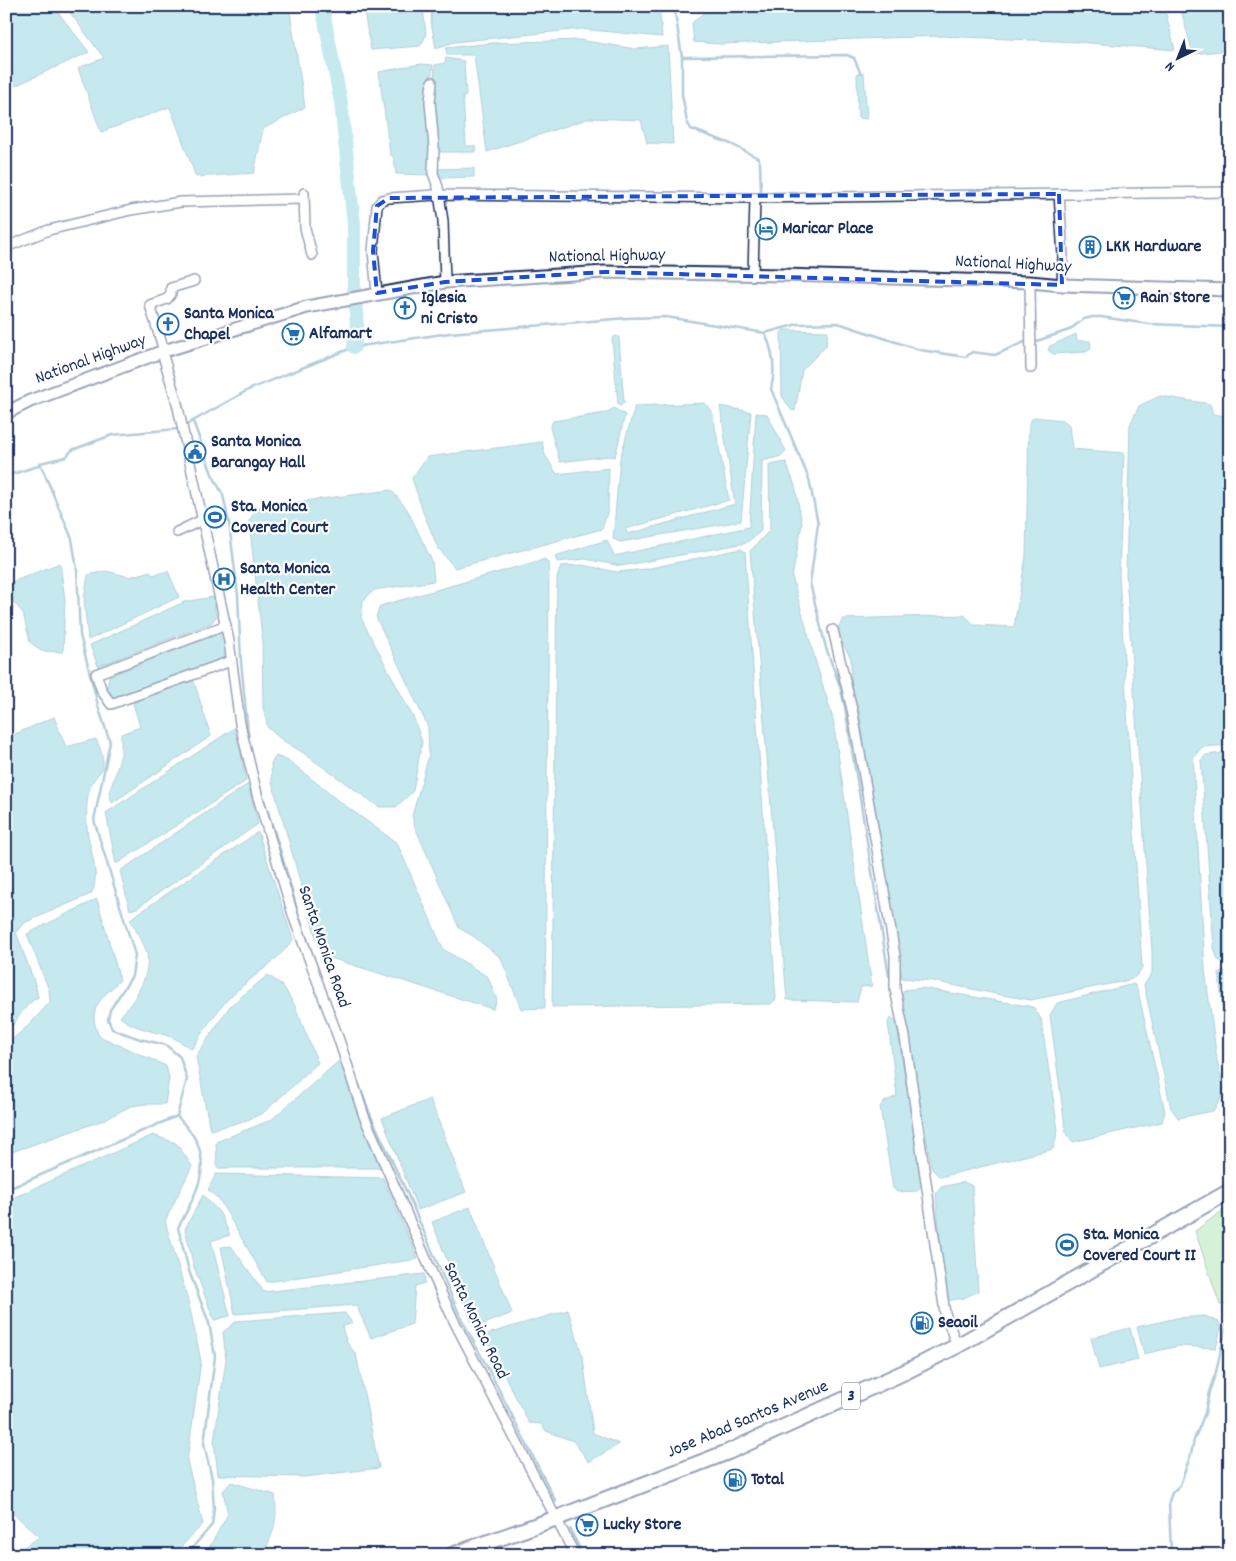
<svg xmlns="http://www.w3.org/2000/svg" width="1236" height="1561" font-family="Dekko,sans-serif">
	<rect width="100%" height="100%" fill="#fff"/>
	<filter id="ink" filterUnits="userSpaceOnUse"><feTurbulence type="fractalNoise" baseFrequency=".02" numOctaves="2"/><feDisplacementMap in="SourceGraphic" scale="10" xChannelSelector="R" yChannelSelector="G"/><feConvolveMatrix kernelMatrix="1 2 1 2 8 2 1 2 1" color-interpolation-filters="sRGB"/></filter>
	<g filter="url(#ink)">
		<path fill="#a2e0a8" stroke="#5e8883" d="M1230,1205v82l-4,18h-6l-25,-74z"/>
		<g fill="#7fcfd9" stroke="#578fa8">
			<path d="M6,6h47l36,46 -83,38z"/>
			<path d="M65,6h224l16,101 -42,22 -9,44 -58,4 -26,-70 -69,25 -23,-64 26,-10z"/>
			<path d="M363,6h60l3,30 -6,10 -49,4z"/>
			<path d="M432,6h227l3,31 -81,-8 -127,13 -18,6 -5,-25z"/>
			<path d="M711,6h453l11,44 -97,-8 -137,-6 -221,8 -26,-2 -2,-19z"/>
			<path d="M1180,6h50v44l-37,4z"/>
			<path d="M579,40l57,9 32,-3 5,98 -26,-1 -6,-23 -51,-2 -103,34 -13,-97h-27l-1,-7 46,-5z"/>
			<path d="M446,58l18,3 2,35 -3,1 3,49h9l1,6h-40l-3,-53 2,-34 10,-2z"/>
			<path d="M421,64l12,1 -5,37 4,50 -2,23 -34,-1 -2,-16 -4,-4 -11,-82z"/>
			<path d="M864,73l3,46 -9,-1 -1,-44z"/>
			<path d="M474,168v9l-35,1 -5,-9z"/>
			<path d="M784,330l44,1 -2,15 -24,24 -7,41 -4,-1 -9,-14 -1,-63z"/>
			<path d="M1076,334l1,7h13l1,8 -5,3 -33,2 -5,-4 2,-4z"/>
			<path d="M615,336l4,1 5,66 -3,3 -3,-2 -6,-65z"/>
			<path d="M1160,396l50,8 3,10 17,3v328l-28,2 -9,11 12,212 12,90 7,29 -4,12 -7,10 -35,7 -7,-10 -27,-123 8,-12v-22l-26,-377 4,-149 9,-19z"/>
			<path d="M705,403l7,8 17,89 -104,29 3,5 107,-30 -15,-98 31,6 -10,109 -121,21 -7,-3 7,-81 15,-52z"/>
			<path d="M614,408l11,7 -10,42 -7,-1 -48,6 -10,-34 3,-7 53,-8z"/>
			<path d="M756,413l11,1 19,37 -4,5 -20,5 -1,70 -15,12 -125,23 -36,-7 -28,3 -2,-6 52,-16 7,16 135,-29z"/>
			<path d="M1034,417l29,3 6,5 3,24 52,4 -5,121 23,394 -6,8 -6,4 -99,20 -35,-6 -63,-13 -31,-3 -43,-267 -8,-16v-37l-15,-26 7,-13 121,-4 11,10 39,2 12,-71 3,-134z"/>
			<path d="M542,442l3,13 12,19 52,-6 -1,42 -6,19 -147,39 -17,-20 -15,-36 -11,-34 15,-21z"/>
			<path d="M786,462l9,24 7,38 -10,53 24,86 17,56 39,267 -11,1 -4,15 -70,-2 -37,-449 20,-21 -1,-65z"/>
			<path d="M391,490l16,19 25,52 2,20 -60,9 -11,11 -2,17 53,101 8,23 -9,49 -17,16h-17l-77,-55 -20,-12 -14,-12 -5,-21 -1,-71 -13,-115 9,-14z"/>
			<path d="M741,549l4,3 31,447 -5,5 -219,3 5,-429 4,-12 21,-1 35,7 29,-3z"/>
			<path d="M545,559l4,5 -4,444 -24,1 -20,-51 -28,-22 -14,-8 -44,-101 -3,-11 17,-61 -1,-28 -52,-110 4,-11z"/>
			<path d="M60,563l5,37 -2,52 -22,-1 -11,-9 -7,-29 -13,-15 -3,-14z"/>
			<path d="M106,571l24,6 20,-6 3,4 15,-4 11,26 -91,43 -4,-41 4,-24z"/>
			<path d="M213,597l3,20 -5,6 -113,43 -8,-21 94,-43z"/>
			<path d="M223,632l3,11 1,13 -5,5 -111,41 -4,-12 2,-14z"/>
			<path d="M193,679l18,57 -99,67 -3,-11 5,-13 7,-25v-20l19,-7 -7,-24z"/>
			<path d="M54,717l12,30 30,-8c4,9 9,20 6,30 -2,4 -7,8 -9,12 -7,13 -7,31 -6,46 1,20 15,48 4,67l-65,28 -10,10 19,52 3,13c-15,9 -21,24 -32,37v-296z"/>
			<path d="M236,727l10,54 -130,83 -10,-51z"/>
			<path d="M1230,752v211h-4l-8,-3 -4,-12 -13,-188 5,-5z"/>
			<path d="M276,756l15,6 45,37 61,44 46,106 45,28 9,23 -4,9 -172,-54 -49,-173 -1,-19z"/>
			<path d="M248,784l10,40 -121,84 -7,2 -10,-39z"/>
			<path d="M258,832l35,108c-18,24 -44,38 -64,58 -14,15 -26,33 -37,51 -7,-4 -14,-9 -21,-12 -17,-6 -37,-8 -51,-20 15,-17 33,-44 26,-67 -4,-11 -11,-21 -16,-31z"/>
			<path d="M97,899l23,81c-19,19 -34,28 -21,56l67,30 3,12 -4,26h-19l-15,2 -30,15 -95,33v-109l23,-20 21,-23 -1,-12 -22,-56z"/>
			<path d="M1230,970v119l-11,-117z"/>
			<path d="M268,975l15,11 11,18 24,59 -55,50 -18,8 -35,9 -14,-74 34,-50z"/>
			<path d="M1134,984l4,7 27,121 -3,10 -89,20 -7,-9 -16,-118 7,-12z"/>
			<path d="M921,988l112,19 8,12 17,111 -5,19 -113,28 -8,-8 -31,-169 3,-10z"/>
			<path d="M891,1018l5,2 26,164 -5,7 -20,1 -4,-4 -13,-81 4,-5 13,-6 -9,-74z"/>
			<path d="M340,1060l19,53 23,55h-165l-1,-26 55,-22z"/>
			<path d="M430,1099l36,93 -48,18 -36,-92z"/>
			<path d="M153,1135l23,8 16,23 -27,55 24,83 12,57 -14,100 16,63 -30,31h-163l30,-18 -34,-30v-306z"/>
			<path d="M216,1174l167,4 35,81 -151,23 -48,-83 -11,-9z"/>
			<path d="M964,1182l8,4 6,105 -14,7 -18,3 -10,-107 5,-7z"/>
			<path d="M203,1195l17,18 10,22 -19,6 19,75 -16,4 -20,-53 -9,-38z"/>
			<path d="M470,1207l42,106 -38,15 -42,-106z"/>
			<path d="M231,1246l33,46 160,-18 1,9 -10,3 -3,38 -41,14 -15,-33 -121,9 -14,-67z"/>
			<path d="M568,1310l15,48 10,75 26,11 -30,18 -16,-21 -27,-10 -5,-7 -12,-1 -45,-88z"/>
			<path d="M345,1313l7,10 -10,4 5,16 9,11 23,114 -74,9 -87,-2 -4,-34 12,-81 -3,-28 14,-11z"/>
			<path d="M1205,1316l14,6 2,6 -5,20 -37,-2 -35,8 -7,-27 40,-9z"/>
			<path d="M1130,1328l8,32 -39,9 -8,-31z"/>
			<path d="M231,1482l44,13c3,26 -1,36 -12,60h-58l23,-41 -5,-23z"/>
		</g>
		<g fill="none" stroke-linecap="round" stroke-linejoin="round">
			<g stroke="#578fa8" stroke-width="2.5">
				<path d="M674,6l8,51v37l5,28 4,7 40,15 27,14 2,5 1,30"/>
				<path d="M682,57l165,-2 7,3 6,14"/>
				<path d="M765,333c8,18 11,37 6,56l38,90 9,45 -8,59 16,65 14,38 5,21 44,269"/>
				<path d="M1034,342l35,-12 15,-11 8,-2h9l48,7 81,3"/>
				<path d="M193,421l19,53 11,21 6,28 9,72 3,67 8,80 4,18"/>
				<path d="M6,476l32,-10 2,-3 26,-6 6,-7 40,-15 65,-6 7,-3 66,-37 104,-42 96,-14 177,-15 39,-1 99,16 33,-9 40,-1 82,27 46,7 6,-5 23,3 34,-15"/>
				<path d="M260,787l22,69 17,60 34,96"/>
				<path d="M351,1064l19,50 38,81 53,123 32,60 63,124"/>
				<path d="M177,1116c5,6 12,13 17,21 19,32 -1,62 -16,91l11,43 20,52 6,33 -11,88 8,35 2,29 -2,17 -26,30"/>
				<path d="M6,1190l171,-74 10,-37 -7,-22 -14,-12 -26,-6 -28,-10 -4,-10 2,-9 22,-34 3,-21 -41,-135 16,-78 -11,-33 -19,-74 -3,-66 -5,-30 -32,-76"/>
				<path d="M570,1529l13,26"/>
				<path d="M1171,1555l-2,-54 3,-8 8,-8 11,-31 3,-14 11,-27 4,-21 7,-20 14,-63"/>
			</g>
			<path stroke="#7fcfd9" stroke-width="14" d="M322,6l19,97 13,121v63l3,39 -3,21"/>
			<g stroke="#1b2f5e" stroke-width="12">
				<g id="minor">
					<path d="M432,82l-2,20 4,45 -1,26 5,14 5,34 2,61"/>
					<path d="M304,193l1,35 7,27"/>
					<path d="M1059,194l4,62 -1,29"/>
					<path d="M6,247l43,-17 82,-20 50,-8 123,-3"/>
					<path d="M753,274l2,-76"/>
					<path d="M1030,282l1,86"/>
					<path d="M377,293l-4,-42 4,-45 5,-6 7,-2 47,-3 319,3 475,-6"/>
					<path d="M164,351l-14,-46 17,-6 4,-5v-6l23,-7"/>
					<path d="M162,352l15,51 52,238 11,83 17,70 37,124 44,119 26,79 66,152 23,51 122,236"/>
					<path d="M177,532l25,-12"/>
					<path d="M226,625l-130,49 6,17 9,13 120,-43"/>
					<path d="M833,630l20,84 22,124 20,117v34l10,48 40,276 12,33"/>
				</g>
			</g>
			<g stroke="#1b2f5e" stroke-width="15">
				<path id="major" d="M6,413l24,-12 134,-50 143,-44 138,-25 160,-10 178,3 247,7 32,3 168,5"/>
			</g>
			<g stroke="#1b2f5e" stroke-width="18">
				<path id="highway" d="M452,1555l105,-37 171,-66 179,-81 50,-25 273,-155"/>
			</g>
			<use href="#minor" stroke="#fff" stroke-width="9"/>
			<use href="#major" stroke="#fff" stroke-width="11"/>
			<use href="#highway" stroke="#fff" stroke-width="14"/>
		</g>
	</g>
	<path d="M0 0H1236V1561H0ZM1059,194l3,91 -457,-13 -160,10 -68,11 -4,-42 4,-45 12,-8z" fill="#fff" fill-opacity=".55" fill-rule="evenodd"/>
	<path fill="none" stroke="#1d4ed8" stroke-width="4" stroke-dasharray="10 6" stroke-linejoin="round" d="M1059,194l3,91 -457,-13 -160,10 -68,11 -4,-42 4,-45 12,-8z"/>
	<defs>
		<g id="hotel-ring" transform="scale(1.125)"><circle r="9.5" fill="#fff" stroke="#1f6fb2" stroke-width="1.5"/><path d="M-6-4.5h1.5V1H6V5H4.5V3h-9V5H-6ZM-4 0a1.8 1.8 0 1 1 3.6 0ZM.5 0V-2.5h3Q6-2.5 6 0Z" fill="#1f6fb2"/></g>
		<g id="building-ring" transform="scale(1.125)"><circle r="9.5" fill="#fff" stroke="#1f6fb2" stroke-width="1.5"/><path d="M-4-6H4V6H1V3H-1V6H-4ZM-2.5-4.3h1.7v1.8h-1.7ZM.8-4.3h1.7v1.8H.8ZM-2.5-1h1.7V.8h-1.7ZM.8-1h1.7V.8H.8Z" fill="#1f6fb2"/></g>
		<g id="supermarket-ring" transform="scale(1.125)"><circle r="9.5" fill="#fff" stroke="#1f6fb2" stroke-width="1.5"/><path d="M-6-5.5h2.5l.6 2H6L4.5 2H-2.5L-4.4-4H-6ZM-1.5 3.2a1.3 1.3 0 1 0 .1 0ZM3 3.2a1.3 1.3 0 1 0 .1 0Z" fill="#1f6fb2"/></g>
		<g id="church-ring" transform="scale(1.125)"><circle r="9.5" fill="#fff" stroke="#1f6fb2" stroke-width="1.5"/><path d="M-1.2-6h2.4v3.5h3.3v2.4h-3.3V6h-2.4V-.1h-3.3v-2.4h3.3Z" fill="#1f6fb2"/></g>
		<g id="civic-ring" transform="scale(1.125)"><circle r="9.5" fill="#fff" stroke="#1f6fb2" stroke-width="1.5"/><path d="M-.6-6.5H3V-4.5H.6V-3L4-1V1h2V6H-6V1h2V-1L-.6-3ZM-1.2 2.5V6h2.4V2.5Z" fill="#1f6fb2"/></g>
		<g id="stadium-ring" transform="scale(1.125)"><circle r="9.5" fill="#fff" stroke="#1f6fb2" stroke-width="1.5"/><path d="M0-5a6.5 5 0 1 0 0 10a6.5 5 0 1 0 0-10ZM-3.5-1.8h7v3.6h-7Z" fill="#1f6fb2"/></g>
		<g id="hospital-ring" transform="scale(1.125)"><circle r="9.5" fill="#fff" stroke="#1f6fb2" stroke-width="1.5"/><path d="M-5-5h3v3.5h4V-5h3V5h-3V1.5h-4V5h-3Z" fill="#1f6fb2"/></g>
		<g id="fuel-ring" transform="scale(1.125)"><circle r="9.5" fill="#fff" stroke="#1f6fb2" stroke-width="1.5"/><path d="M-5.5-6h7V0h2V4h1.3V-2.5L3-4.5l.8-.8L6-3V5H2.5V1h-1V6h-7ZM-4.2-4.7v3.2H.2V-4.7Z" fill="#1f6fb2"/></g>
	</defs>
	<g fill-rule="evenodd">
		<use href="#hotel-ring" x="766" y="229"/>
		<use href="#building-ring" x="1090" y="247"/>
		<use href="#supermarket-ring" x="1124" y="298"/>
		<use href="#church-ring" x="405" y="308"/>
		<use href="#church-ring" x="168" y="324"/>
		<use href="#supermarket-ring" x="293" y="334"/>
		<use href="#civic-ring" x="195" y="452"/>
		<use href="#stadium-ring" x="215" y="517"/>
		<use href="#hospital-ring" x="224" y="579"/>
		<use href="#stadium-ring" x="1067" y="1245"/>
		<use href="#fuel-ring" x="922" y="1323"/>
		<use href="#fuel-ring" x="735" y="1480"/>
		<use href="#supermarket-ring" x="587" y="1525"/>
	</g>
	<g text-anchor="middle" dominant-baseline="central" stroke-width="4.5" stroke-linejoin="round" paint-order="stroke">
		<rect fill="#fff" stroke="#5f6d8e" stroke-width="1" x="842" y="1382.5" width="18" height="27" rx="4"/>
		<g font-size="16" font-weight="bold" fill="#1b2f5e">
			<text x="851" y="1396">3</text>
		</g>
		<g font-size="18" font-weight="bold" fill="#1b2f5e" stroke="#fff" text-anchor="start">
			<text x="782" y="229">Maricar Place</text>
			<text x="1106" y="247">LKK Hardware</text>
			<text x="421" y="298">Iglesia<tspan x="421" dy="21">ni Cristo</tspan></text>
			<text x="1140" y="298">Rain Store</text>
			<text x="184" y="314">Santa Monica<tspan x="184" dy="21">Chapel</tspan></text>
			<text x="309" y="334">Alfamart</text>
			<text x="211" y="442">Santa Monica<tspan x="211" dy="21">Barangay Hall</tspan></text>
			<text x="231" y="507">Sta. Monica<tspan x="231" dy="21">Covered Court</tspan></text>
			<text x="240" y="569">Santa Monica<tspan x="240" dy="21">Health Center</tspan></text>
			<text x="1083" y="1235">Sta. Monica<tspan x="1083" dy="21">Covered Court II</tspan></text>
			<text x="938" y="1323">Seaoil</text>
			<text x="751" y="1480">Total</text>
			<text x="603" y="1525">Lucky Store</text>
		</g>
		<g font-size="18" fill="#1b2f5e" stroke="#fff">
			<text transform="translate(607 257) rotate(-1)">National Highway</text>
			<text transform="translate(1013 265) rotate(3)">National Highway</text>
			<text transform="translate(91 360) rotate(-20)">National Highway</text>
			<text transform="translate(323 947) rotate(71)">Santa Monica Road</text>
			<text transform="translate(475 1321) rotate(64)">Santa Monica Road</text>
			<text transform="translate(748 1420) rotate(-23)">Jose Abad Santos Avenue</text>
		</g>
	</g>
	<rect width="1236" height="1561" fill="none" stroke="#fff" stroke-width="25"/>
	<rect x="12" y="12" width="1211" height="1536" fill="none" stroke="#1b2f5e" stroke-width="2" filter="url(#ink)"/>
	<g transform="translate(1178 58) rotate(223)" stroke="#ffffff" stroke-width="4" paint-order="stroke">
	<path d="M0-4L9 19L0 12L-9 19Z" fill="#1b2f5e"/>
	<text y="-8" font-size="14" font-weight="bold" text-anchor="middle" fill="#1b2f5e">N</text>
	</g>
</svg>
